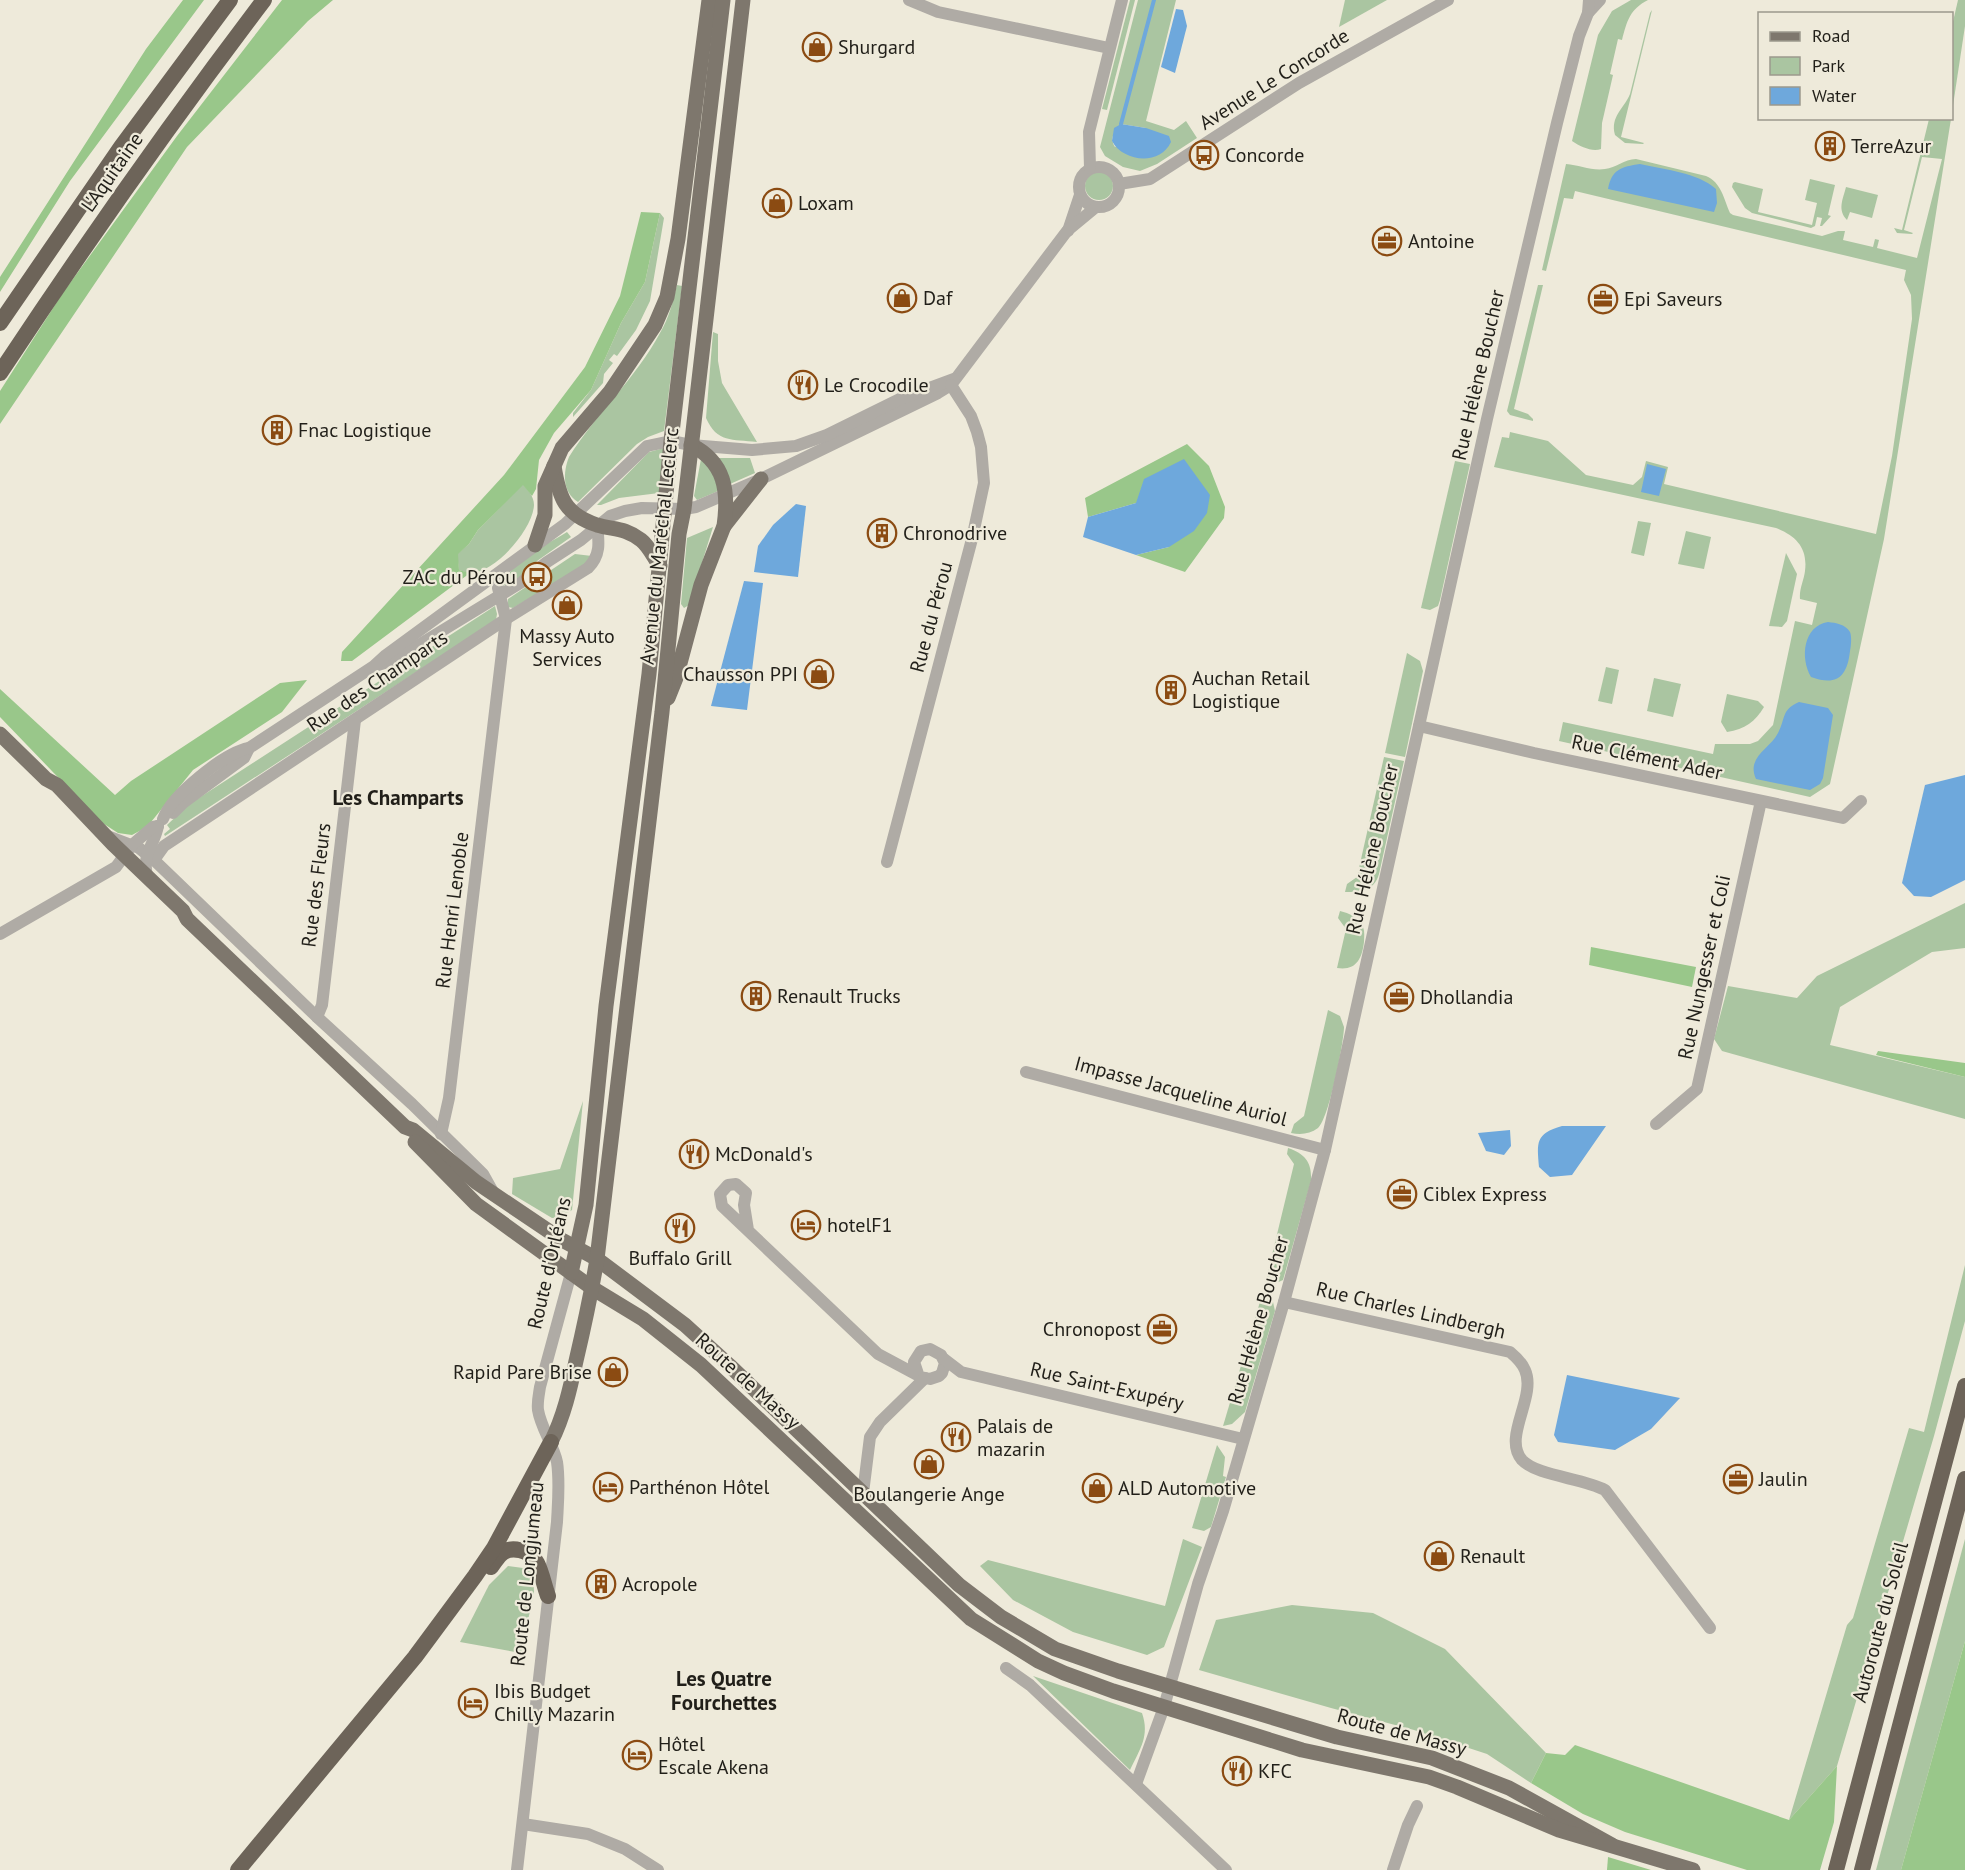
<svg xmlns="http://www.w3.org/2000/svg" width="1965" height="1870" font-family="'PT Sans',sans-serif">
	<rect width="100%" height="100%" fill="#eeeada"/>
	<g fill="#aac5a1" fill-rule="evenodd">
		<path d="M1130,0h5l-28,110 -5,-1z"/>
		<path d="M1138,0h38l-30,121 28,9 12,-9 11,17 -40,26 -17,7 -17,-4 -18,-11 -5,-9zM1121,124l25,4 -31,19c-6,-10 0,-15 6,-23z"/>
		<path d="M1345,0h42l-48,27z"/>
		<path d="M1631,0h17c-18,9 -21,21 -26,40l-4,-1 -8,35 3,1 -11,48 -1,26c-9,3 -20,-2 -29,-8l26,-106 14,-24z"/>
		<path d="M1958,0h7v26l-13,86v-86z"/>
		<path d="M1652,10l-31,127 23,6 -1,1 -18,-1 -10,-8c-5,-19 9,-26 15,-41l20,-81z"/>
		<path d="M1929,119h22l-67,420 -54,245 -20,13 -251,-56 4,-19 150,32 2,-10h35l8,-3 15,-16 22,-104 17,4 5,-22 -17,-4c-1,-10 4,-19 5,-28 3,-23 -9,-35 -29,-43l-282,-61 8,-30 7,1 1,-6 38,9 38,34 47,10 9,-8 4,-16 22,6 -4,17 212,50 16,-78 20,-137 -1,-24 -7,-15 2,-10 -331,-79 -2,8 -9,-1 -18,73 -4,-1 24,-106c13,1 26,7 39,5 11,-1 19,-10 31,-10l70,17c15,6 18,23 24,37l3,2 89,21 16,-5h7l-2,9 30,7 2,-8 4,1 -2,8 40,10 25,-99 -20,-2 -18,73 9,3 -1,1 -15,-1 -3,-5 8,2z"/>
		<circle cx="1099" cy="186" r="14"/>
		<path d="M1810,179l25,6 -7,30 3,1 -9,10h-2l2,-8 -5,-1 -2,9 -4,2 -59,-15 -7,-5 -13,-21 1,-4 2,-1 28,7 -5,23 54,13 5,-22 -12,-3z"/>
		<path d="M1846,187l32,8 -6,23 -22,-6 -3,8c-10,-10 -4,-21 -1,-33z"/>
		<path d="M660,213l4,5 -14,83 -14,29 -19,26 -3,-2 -5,6 4,3 -9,11 -1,9 -30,34v-4l18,-23 30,-67 24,-41z"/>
		<path d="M677,285l5,1 -18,145 -16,6 -11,7 -59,58c-16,-10 -15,-30 -9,-45 27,-43 67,-79 91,-124 9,-15 13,-32 17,-48z"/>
		<path d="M1538,285h5l-29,124 14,5 5,5v2l-23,-6 -3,-4z"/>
		<path d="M713,332l5,2v27l4,22 35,59c-25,-3 -40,1 -51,-24z"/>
		<path d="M664,448l-5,45 -40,5 -18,7h-4l52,-53z"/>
		<path d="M718,458h32l5,15 -25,11z"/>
		<path d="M701,459l8,5 10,26 -3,2 -19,8 -3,-4z"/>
		<path d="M1455,461l15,3 -30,136 -2,6 -8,4 -9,-2z"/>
		<path d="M523,484c5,7 11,12 11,21 -1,24 -40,70 -66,68 -3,-1 -6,-2 -9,-3l-2,-16 12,-10 9,-14z"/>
		<path d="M1638,521l13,2 -7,33 -13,-3z"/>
		<path d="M713,527l-24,78 -5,3 -3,-4 6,-66z"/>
		<path d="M1686,531l25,6 -7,32 -26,-5z"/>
		<path d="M567,532l4,5 -34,24 -13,15 -21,10c7,-26 42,-40 64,-54z"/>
		<path d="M1786,553l11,21 -10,47 -5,6 -13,-1z"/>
		<path d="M575,554l17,2 -3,7 -76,45 -5,-1v-8z"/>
		<path d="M495,606l2,8 -1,6 -331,216 -1,-2 6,-5 -3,-4 21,-20z"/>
		<path d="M1407,653l13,8 3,10 -18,86 -20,-4z"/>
		<path d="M1606,667l13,3 -7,34 -14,-3z"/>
		<path d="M1654,678l27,6 -8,33 -26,-6z"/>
		<path d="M1727,694l31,7 6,6c-9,15 -19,22 -37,25l-6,-10z"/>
		<path d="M1384,757l20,4 -25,113c-5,17 -18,18 -34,18l2,-8 10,-7z"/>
		<path d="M1965,903v45l-33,4 -92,55 -10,38 135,32v42l-243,-68 -8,-12 14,-53 69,12 20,-22z"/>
		<path d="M1340,911c9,2 19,7 23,16 2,5 1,10 1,15 -2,17 -8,29 -27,26l9,-39 -8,-11z"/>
		<path d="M1328,1010l12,6 4,11c0,15 -15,92 -26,101 -8,6 -17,7 -27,5l3,-9 10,-8z"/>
		<path d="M583,1101l-11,109 -11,7 -9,1 -40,-24 1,-16 47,-9z"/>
		<path d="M1288,1148c18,6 24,15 23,33l-28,99 -11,5 -7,-1 29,-120 -7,-10z"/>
		<path d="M1965,1265v56l-31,115 -97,330 -48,54 58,-195 6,-7 56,-190 15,4z"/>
		<path d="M1262,1295l11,7 2,9 -30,101 -13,12 -9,2z"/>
		<path d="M1217,1445l8,12 -2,19 3,1 -15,50 -7,4 -12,-3z"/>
		<path d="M1183,1539l19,8 -38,100 -17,8 -74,-23 -60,-32 -33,-34 8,-6 177,46z"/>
		<path d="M1965,1539v102l-64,229h-25z"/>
		<path d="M508,1566l15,2 10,5 1,19 -13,61 -61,-11 29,-57z"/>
		<path d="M1292,1605l81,8 72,36 101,104 -15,30 -44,-29 -73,-24 -83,-22 -132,-38 17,-50z"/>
		<path d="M1033,1676l109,37c8,23 -2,36 -12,57z"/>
	</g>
	<g fill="#99c78a">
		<path d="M183,0h21l-134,181 -70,111v-15l146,-228z"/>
		<path d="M282,0h51l-25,21 -121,126 -187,277v-33l62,-97 115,-158z"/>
		<path d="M641,212l19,1 -15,69 -24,41 -30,67 -37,43 -15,27 -3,29 -4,7 -9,-11 -45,45 -9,14 -11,10 1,16 11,3 -118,88h-11l1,-9 162,-177 81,-108 35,-71z"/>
		<path d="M1187,444l22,22 16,41 -1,11 -39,54 -49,-17 33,-8 -33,-44 -48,14 -3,-19z"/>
		<path d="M307,680l-25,32 -89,58 -46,57 -15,8 -14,-2 -17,-11 -101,-105v-28l115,106 16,-14 149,-98z"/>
		<path d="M1591,947l105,20 -4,20 -103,-22z"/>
		<path d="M1878,1051l87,12v14l-89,-22z"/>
		<path d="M1965,1641v229h-64z"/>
		<path d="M1575,1745l214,75 48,-54 -3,56 -14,48h-73l-122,-38 -42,-18 -52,-31 15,-30 19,2z"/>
		<path d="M1608,1857l43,13h-44z"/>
	</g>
	<g fill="#6ea8dc">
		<path d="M1176,9l7,1 4,16 -12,47 -14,-6z"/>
		<path d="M1121,124l25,4 23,8 2,6c-11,24 -48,20 -59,-1l2,-13z"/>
		<path d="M1640,164c25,6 57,8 76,25l1,14 -3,9 -106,-23c4,-20 13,-22 32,-25z"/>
		<path d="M1184,459l26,36 -3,18 -13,18 -25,16 -33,8 -53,-18 5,-20 48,-14 8,-24z"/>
		<path d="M1647,464l19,5 -7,27 -18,-4z"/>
		<path d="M796,504l10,2 -8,71 -44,-5 4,-26 15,-21z"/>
		<path d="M744,581l19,2 -16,127 -36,-4z"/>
		<path d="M1828,622c8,1 17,2 22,10 2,5 1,14 0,19 -3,27 -14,35 -39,26 -11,-19 -8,-51 17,-55z"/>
		<path d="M1799,702l29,6 5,7 -10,63 -3,6 -10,6 -54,-11c-10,-22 14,-30 22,-46 8,-15 3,-23 21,-31z"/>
		<path d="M1965,775v105l-34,17 -17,-1 -12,-13 23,-98z"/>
		<path d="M1562,1126h44l-34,49 -22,2 -11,-10c-2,-25 -4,-33 23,-41z"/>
		<path d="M1510,1130l1,16 -7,9 -18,-4 -8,-18z"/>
		<path d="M1567,1375l113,23 -29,31 -36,21 -57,-8 -4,-7z"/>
	</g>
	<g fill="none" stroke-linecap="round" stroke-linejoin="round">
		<path stroke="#6ea8dc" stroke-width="4" d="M1121,124l33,-124"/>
		<g stroke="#afaba5" stroke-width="12">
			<path d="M909,0l29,12 171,36"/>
			<path d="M1588,13l12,-13"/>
			<circle cx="1099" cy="187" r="20"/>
			<path d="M1090,168l-1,-36 33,-132"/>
			<path d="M1119,184l31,-5 149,-96 149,-83"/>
			<path d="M1068,231l12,-36"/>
			<path d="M378,665l16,-5 128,-78 25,-20 34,-22 29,-24 15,-5 17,-3 42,1 12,-2 65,-28 177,-86 13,-8 116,-154 29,-24"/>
			<path d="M1419,726l115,27 309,65 18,-17"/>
			<path d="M173,813l10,-10 61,-45 5,-10"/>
			<path d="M163,819c9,-24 61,-66 86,-71l125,-82 12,-11 179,-131 82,-78 24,-5 20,4 61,5 44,-4 31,-11 73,-36 54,-20"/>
			<path d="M105,835l34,13 15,12 163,157 95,87 71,70 10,18"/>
			<path d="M154,860l10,-14 342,-227 82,-51c13,-13 11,-26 9,-43"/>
			<path d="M887,862l85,-323 12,-56 -3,-36 -4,-15 -6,-16 -20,-31"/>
			<path d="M147,876c-5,-23 7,-30 11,-50"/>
			<path d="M0,934l116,-67 16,-22 21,-18 5,-1"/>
			<path d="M317,1017l5,-12 33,-285"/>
			<path d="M1026,1072l299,78"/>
			<path d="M1656,1124l41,-35 64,-288"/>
			<path d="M441,1134l8,-36 57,-479 -8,-31"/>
			<path d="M748,1230l-4,-25 2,-12 -10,-9 -8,1 -8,9 2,12 156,148 43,23 9,2 9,-3 3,-3 3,-10 -4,-8 -11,-6 -9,2 -7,11 4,12"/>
			<path d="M1284,1302l226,50c6,5 12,11 15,18 12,27 -23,67 -3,90 15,16 61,18 83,30l105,138"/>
			<path d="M944,1359l17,13 282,67"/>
			<path d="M863,1493l7,-56 10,-15 45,-44"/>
			<path d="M1006,1668l24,17 196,185"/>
			<path d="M1136,1784l28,-77 34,-123 25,-73 61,-209 41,-152 162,-731 70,-296 22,-87 9,-23 1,-13"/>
			<path d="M523,1824l65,10 37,15 33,21"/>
			<path d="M517,1870l40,-348c1,-20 3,-40 0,-60 -4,-18 -16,-34 -19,-52 -1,-8 1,-16 2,-23l31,-114"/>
			<path d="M1393,1870l15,-45 9,-19"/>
		</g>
		<g stroke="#7e776d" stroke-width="15">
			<path d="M554,466c5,31 10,48 43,59 17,5 27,2 44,15 8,6 13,18 19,26"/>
			<path d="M724,526l37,-47"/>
			<path d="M535,545l10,-30v-29l17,-38 48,-56 45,-67 12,-28 11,-58 31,-239"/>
			<path d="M668,698l8,-20 25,-93 23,-59c5,-35 1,-64 -33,-81"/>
			<path d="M0,734l46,45 11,6 56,59 70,67 4,8 218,208 8,3 63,52 86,58 35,19 88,66 45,41 229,219 42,32 54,32 63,22 219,66 95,21 77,30 103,57"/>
			<path d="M415,1142l61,62 116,84 51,31 58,46 270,254 67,42 26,12 49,18 189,59 127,27 28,10 102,43 134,40"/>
			<path d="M571,1273l15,-68 20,-199 43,-332 22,-233 52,-441"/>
			<path d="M551,1442c13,-26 19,-53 25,-81 8,-34 15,-67 21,-102l65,-547 17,-178 5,-25 59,-509"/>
		</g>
		<g stroke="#6d6459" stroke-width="16">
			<path d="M0,323l121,-176 109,-147"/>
			<path d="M0,373c84,-127 172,-252 264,-373"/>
			<path d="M491,1567c3,-4 6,-9 9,-12 11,-11 31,-4 37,8 5,10 7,22 11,33"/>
			<path d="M238,1870l177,-213 60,-81 19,-28 57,-106"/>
			<path d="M1836,1870l129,-484"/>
			<path d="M1862,1870l103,-391"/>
		</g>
	</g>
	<defs>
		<g id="shop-ring" transform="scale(1.5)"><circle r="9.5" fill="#eeeada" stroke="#8b4b12" stroke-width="1.5"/><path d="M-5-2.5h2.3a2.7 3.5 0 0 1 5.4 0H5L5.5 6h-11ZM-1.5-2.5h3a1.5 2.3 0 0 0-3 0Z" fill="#8b4b12"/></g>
		<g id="building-ring" transform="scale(1.5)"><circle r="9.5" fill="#eeeada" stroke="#8b4b12" stroke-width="1.5"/><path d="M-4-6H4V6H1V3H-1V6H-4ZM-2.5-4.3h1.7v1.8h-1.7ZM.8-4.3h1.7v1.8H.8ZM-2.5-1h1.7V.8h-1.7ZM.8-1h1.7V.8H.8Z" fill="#8b4b12"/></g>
		<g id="bus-ring" transform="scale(1.5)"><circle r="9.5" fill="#eeeada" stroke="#8b4b12" stroke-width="1.5"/><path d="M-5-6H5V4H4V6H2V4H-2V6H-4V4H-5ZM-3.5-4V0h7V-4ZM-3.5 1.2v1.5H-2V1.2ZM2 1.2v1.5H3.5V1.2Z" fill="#8b4b12"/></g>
		<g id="office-ring" transform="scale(1.5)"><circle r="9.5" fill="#eeeada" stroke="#8b4b12" stroke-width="1.5"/><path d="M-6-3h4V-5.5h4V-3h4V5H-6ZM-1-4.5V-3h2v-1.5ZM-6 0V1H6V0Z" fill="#8b4b12"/></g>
		<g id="restaurant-ring" transform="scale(1.5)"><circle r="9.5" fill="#eeeada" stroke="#8b4b12" stroke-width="1.5"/><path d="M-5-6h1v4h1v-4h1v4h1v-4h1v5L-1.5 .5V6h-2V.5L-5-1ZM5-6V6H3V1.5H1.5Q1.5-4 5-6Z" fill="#8b4b12"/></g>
		<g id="hotel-ring" transform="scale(1.5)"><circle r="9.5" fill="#eeeada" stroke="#8b4b12" stroke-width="1.5"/><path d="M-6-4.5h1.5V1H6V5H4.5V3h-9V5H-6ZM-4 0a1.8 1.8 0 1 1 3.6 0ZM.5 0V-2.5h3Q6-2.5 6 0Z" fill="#8b4b12"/></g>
	</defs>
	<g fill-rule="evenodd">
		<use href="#shop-ring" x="817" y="47"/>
		<use href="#building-ring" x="1830" y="146"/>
		<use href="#bus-ring" x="1204" y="155"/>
		<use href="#shop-ring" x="777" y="203"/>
		<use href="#office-ring" x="1387" y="241"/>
		<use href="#shop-ring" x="902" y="298"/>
		<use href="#office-ring" x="1603" y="299"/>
		<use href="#restaurant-ring" x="803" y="385"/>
		<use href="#building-ring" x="277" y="430"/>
		<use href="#building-ring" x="882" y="533"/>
		<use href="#bus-ring" x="537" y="577"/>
		<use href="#shop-ring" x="567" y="605"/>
		<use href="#shop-ring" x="819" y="674"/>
		<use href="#building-ring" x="1171" y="690"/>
		<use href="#building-ring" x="756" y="996"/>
		<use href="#office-ring" x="1399" y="997"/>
		<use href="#restaurant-ring" x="694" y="1154"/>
		<use href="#office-ring" x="1402" y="1194"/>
		<use href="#hotel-ring" x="806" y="1225"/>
		<use href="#restaurant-ring" x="680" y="1228"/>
		<use href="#office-ring" x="1162" y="1329"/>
		<use href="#shop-ring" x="613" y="1372"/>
		<use href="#restaurant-ring" x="956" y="1437"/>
		<use href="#shop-ring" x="929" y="1464"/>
		<use href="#office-ring" x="1738" y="1479"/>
		<use href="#hotel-ring" x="608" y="1487"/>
		<use href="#shop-ring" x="1097" y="1488"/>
		<use href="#shop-ring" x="1439" y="1556"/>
		<use href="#building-ring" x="601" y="1584"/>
		<use href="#hotel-ring" x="473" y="1703"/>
		<use href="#hotel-ring" x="637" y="1755"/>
		<use href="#restaurant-ring" x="1237" y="1771"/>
	</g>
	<g text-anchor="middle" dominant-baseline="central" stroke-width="4.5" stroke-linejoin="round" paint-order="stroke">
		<g font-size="20" fill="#211f19" stroke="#eeeada" text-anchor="start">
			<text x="838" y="47">Shurgard</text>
			<text x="1851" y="146">TerreAzur</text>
			<text x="1225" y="155">Concorde</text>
			<text x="798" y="203">Loxam</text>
			<text x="1408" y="241">Antoine</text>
			<text x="923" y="298">Daf</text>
			<text x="1624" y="299">Epi Saveurs</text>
			<text x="824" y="385">Le Crocodile</text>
			<text x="298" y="430">Fnac Logistique</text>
			<text x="903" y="533">Chronodrive</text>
			<text x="516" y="577" text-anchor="end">ZAC du Pérou</text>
			<text x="567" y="636" text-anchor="middle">Massy Auto<tspan x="567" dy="23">Services</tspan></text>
			<text x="798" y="674" text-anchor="end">Chausson PPI</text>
			<text x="1192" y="678">Auchan Retail<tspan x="1192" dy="23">Logistique</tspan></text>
			<text x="777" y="996">Renault Trucks</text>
			<text x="1420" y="997">Dhollandia</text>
			<text x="715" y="1154">McDonald's</text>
			<text x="1423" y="1194">Ciblex Express</text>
			<text x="827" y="1225">hotelF1</text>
			<text x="680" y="1258" text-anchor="middle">Buffalo Grill</text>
			<text x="1141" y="1329" text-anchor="end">Chronopost</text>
			<text x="592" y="1372" text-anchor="end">Rapid Pare Brise</text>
			<text x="977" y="1426">Palais de<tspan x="977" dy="23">mazarin</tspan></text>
			<text x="1759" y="1479">Jaulin</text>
			<text x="629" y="1487">Parthénon Hôtel</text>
			<text x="1118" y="1488">ALD Automotive</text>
			<text x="929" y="1494" text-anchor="middle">Boulangerie Ange</text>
			<text x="1460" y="1556">Renault</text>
			<text x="622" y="1584">Acropole</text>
			<text x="494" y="1691">Ibis Budget<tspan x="494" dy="23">Chilly Mazarin</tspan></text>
			<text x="658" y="1744">Hôtel<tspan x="658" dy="23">Escale Akena</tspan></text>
			<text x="1258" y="1771">KFC</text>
		</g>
		<g font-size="20" fill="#211f19" stroke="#eeeada">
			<text transform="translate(1274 79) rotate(-32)">Avenue Le Concorde</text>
			<text transform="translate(112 172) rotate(-55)">L'Aquitaine</text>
			<text transform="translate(1478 375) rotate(-77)">Rue Hélène Boucher</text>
			<text transform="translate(659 546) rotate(-84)">Avenue du Maréchal Leclerc</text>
			<text transform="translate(931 617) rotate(-75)">Rue du Pérou</text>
			<text transform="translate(377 681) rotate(-34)">Rue des Champarts</text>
			<text transform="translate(1647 757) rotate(12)">Rue Clément Ader</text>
			<text transform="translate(1372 849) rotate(-77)">Rue Hélène Boucher</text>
			<text transform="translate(316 885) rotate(-83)">Rue des Fleurs</text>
			<text transform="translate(452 910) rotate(-83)">Rue Henri Lenoble</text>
			<text transform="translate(1704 967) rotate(-78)">Rue Nungesser et Coli</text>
			<text transform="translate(1181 1091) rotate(15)">Impasse Jacqueline Auriol</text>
			<text transform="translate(549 1263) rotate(-77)">Route d'Orléans</text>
			<text transform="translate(1411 1310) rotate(13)">Rue Charles Lindbergh</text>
			<text transform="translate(1258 1320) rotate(-74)">Rue Hélène Boucher</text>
			<text transform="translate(748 1381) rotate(42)">Route de Massy</text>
			<text transform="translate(1107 1386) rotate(13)">Rue Saint-Exupéry</text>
			<text transform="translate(527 1574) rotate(-84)">Route de Longjumeau</text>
			<text transform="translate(1880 1622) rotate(-75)">Autoroute du Soleil</text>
			<text transform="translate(1402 1732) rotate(15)">Route de Massy</text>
		</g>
		<g font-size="21" font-weight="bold" fill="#211f19" stroke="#eeeada">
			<text x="398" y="797">Les Champarts</text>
			<text x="724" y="1678">Les Quatre<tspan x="724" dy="24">Fourchettes</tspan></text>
		</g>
	</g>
	<rect x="1758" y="12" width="195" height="108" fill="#eeeada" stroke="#9c998d" stroke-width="1.5"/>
	<rect x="1770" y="32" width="30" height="9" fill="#7e776d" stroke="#9c998d" stroke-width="1.5"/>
	<text x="1812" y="42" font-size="18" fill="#211f19">Road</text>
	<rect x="1770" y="57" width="30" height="18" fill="#aac5a1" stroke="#9c998d" stroke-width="1.5"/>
	<text x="1812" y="72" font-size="18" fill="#211f19">Park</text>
	<rect x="1770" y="87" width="30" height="18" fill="#6ea8dc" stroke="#9c998d" stroke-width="1.5"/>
	<text x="1812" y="102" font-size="18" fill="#211f19">Water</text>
</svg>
